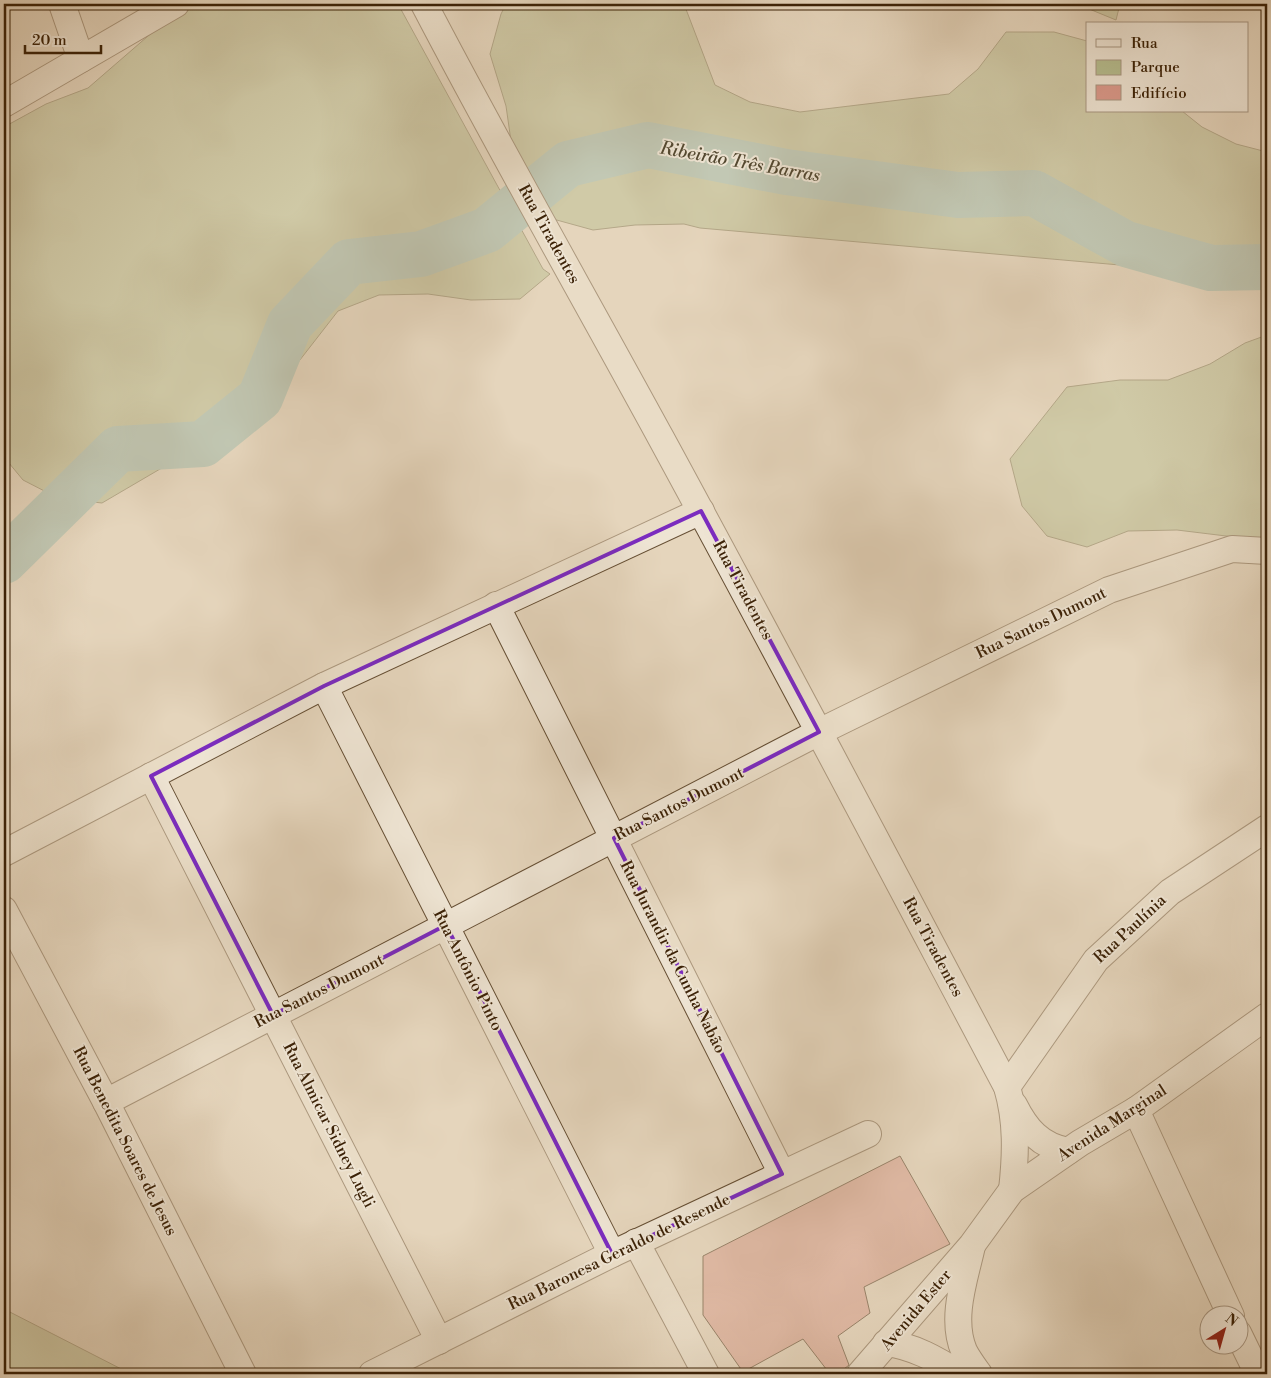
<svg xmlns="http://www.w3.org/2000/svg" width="1271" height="1378" font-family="'Libre Bodoni',serif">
	<rect width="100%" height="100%" fill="#e5d5bc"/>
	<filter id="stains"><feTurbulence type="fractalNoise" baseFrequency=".004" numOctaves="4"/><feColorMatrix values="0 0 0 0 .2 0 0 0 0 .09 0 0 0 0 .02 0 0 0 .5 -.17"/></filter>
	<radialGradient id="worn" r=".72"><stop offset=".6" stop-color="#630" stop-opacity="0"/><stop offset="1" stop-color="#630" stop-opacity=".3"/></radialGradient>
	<g fill="#b6bd8f" stroke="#79704b">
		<path d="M185,4h213l145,265 7,5 -30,25 -49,1 -43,-6 -49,1 -41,16 -84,108 -34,31 -48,12 -70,41 -44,-5 -35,-18 -19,-23v-330l42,-23 42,-16z"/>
		<path d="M506,4h178l31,81 35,17 50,10 149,-18 29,-25 28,-37h48l33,9v70h95l20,16 34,17 31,8v126l-567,-50 -16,-4 -49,1 -42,5 -40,-11 -41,-71 -6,-42 -16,-52 11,-40z"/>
		<path d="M1077,4h43l-4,16z"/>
		<path d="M1267,335v206l-90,-11 -49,1 -41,16 -40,-11 -25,-30 -12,-47 57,-72 53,-7h48l42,-16 35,-21z"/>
		<path d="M4,1309l127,65h-127z"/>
	</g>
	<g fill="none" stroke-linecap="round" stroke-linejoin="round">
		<path stroke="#97b9ab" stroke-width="46" d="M4,561l114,-112 85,-5 57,-46 30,-74 59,-62 72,-8 66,-24 81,-66 80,-19 138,27 172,23 76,-2 92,51 85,24 56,-1"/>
	</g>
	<path fill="#da998b" stroke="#3c2207" d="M900,1156l50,88 -86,43 6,26 -32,23 11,29 -11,9h-8l-27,-35 -60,33 -40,-57v-59z"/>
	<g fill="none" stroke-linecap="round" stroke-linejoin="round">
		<g stroke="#664f34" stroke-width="28">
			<g id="minor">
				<path d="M62,4l19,55"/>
				<path d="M424,4c76,146 158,289 237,434 117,215 231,432 346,649 10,34 9,67 5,103"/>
				<path d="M4,104l172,-100"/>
				<path d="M496,605l286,569"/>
				<path d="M324,686l288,568"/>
				<path d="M151,776l288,565"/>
				<path d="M4,853l320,-167 377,-175"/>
				<path d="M4,910l102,192 137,272"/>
				<path d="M1007,1087l89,-127 74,-68 97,-64"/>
				<path d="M106,1102l713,-370 290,-142 123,-41 35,2"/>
				<path d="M1014,1105c12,24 26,41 54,46"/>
				<path d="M1136,1110l95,206"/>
				<path d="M636,1242l70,132"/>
				<path d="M972,1246c-7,32 -22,72 -8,105 4,8 10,16 15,23"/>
				<path d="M1238,1333l20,41"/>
				<path d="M886,1343c28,3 51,17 74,31"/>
				<path d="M372,1374l240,-120 256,-120"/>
				<path d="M860,1374l112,-129 40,-55 68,-47 56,-33 131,-94"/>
			</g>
		</g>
		<use href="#minor" stroke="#eee4d3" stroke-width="26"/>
	</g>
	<path d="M0 0H1271V1378H0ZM701,511l118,221 -205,106 168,336 -170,80 -166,-329 -173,90 -122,-239 173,-90z" fill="#e5d5bc" fill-opacity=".55" fill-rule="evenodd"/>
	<path fill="none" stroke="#7b2cbf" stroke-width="4" stroke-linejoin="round" d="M701,511l118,221 -205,106 168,336 -170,80 -166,-329 -173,90 -122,-239 173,-90z"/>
	<g text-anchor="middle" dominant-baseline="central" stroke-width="4" stroke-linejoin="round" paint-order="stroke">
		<g font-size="16" fill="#3c2207" stroke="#eee4d3">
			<text transform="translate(549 234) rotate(61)">Rua Tiradentes</text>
			<text transform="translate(743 590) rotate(62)">Rua Tiradentes</text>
			<text transform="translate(1041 623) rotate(-26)">Rua Santos Dumont</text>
			<text transform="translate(679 804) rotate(-27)">Rua Santos Dumont</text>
			<text transform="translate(1130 929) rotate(-43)">Rua Paulínia</text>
			<text transform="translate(933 947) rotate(62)">Rua Tiradentes</text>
			<text transform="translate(673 957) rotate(63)">Rua Jurandir da Cunha Nabão</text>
			<text transform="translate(468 970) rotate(63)">Rua Antônio Pinto</text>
			<text transform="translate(319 991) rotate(-27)">Rua Santos Dumont</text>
			<text transform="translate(1112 1123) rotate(-33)">Avenida Marginal</text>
			<text transform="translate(329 1125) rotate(63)">Rua Almicar Sidney Lugli</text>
			<text transform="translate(125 1141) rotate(63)">Rua Benedita Soares de Jesus</text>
			<text transform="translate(619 1252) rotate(-26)">Rua Baronesa Geraldo de Resende</text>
			<text transform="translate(916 1310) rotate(-50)">Avenida Ester</text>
		</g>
		<g font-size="18" font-style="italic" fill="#534830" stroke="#eee4d3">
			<text transform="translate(740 162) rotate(10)">Ribeirão Três Barras</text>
		</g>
	</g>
	<rect width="1271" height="1378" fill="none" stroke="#e5d5bc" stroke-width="20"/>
	<rect x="5" y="5" width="1261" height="1368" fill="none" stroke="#3c2207" stroke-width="2.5"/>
	<rect x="10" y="10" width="1251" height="1358" fill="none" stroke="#3c2207"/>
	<rect x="1086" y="22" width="162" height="90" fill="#eee4d3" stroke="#a79681"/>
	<rect x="1096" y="39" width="25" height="8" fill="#eee4d3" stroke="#a79681"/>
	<text x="1131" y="48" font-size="15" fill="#3c2207">Rua</text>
	<rect x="1096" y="60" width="25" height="15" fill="#b6bd8f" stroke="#a79681"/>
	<text x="1131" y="72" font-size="15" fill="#3c2207">Parque</text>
	<rect x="1096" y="85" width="25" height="15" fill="#da998b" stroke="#a79681"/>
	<text x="1131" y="98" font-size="15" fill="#3c2207">Edifício</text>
	<g transform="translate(1224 1330) rotate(37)"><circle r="24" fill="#eee4d3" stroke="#a79681"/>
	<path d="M0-4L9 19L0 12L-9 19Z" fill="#8f2418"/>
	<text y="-8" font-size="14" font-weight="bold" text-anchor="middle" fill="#3c2207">N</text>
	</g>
	<path d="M25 45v8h76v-8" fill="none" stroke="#3c2207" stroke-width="2.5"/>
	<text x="32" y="45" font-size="15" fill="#3c2207" stroke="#eee4d3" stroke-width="4" paint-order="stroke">20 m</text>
	<rect width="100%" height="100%" filter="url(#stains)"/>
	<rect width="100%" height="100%" fill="url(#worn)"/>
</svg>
